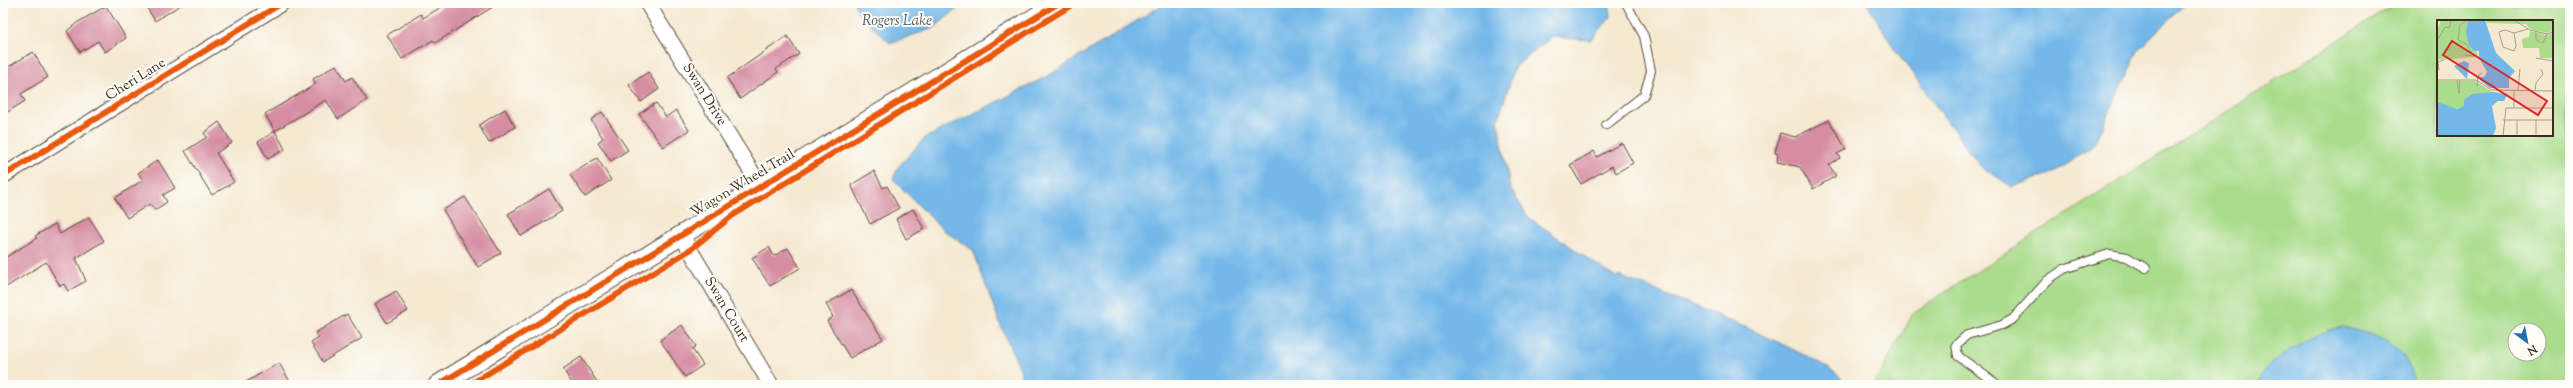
<svg xmlns="http://www.w3.org/2000/svg" width="2573" height="388" font-family="'Sorts Mill Goudy',serif">
	<rect width="100%" height="100%" fill="#fdfcf7"/>
	<filter id="ink" filterUnits="userSpaceOnUse"><feTurbulence type="fractalNoise" baseFrequency=".025" numOctaves="2"/><feDisplacementMap in="SourceGraphic" scale="8" xChannelSelector="R" yChannelSelector="G"/><feConvolveMatrix kernelMatrix="1 2 1 2 8 2 1 2 1" color-interpolation-filters="sRGB"/></filter>
	<filter id="wash" filterUnits="userSpaceOnUse"><feTurbulence type="fractalNoise" baseFrequency=".012" numOctaves="4" result="noise"/><feDisplacementMap in="SourceGraphic" scale="16" xChannelSelector="R" yChannelSelector="G"/><feGaussianBlur stdDeviation="0.9" result="paint"/><feColorMatrix in="noise" values="0 0 0 0 0 0 0 0 0 0 0 0 0 0 0 0 0 1.4 0 .05"/><feComposite in="paint" operator="in"/></filter>
	<g filter="url(#wash)">
		<rect width="100%" height="100%" fill="#f5e9d2"/>
		<path fill="#a9dc8b" stroke="#728354" fill-rule="evenodd" d="M2397,3h173v382h-696l40,-73zM2438,21h114v114h-114zM2515,330h24v24h-24z"/>
		<g fill="#73b8e9" stroke="#577184">
			<path d="M854,3h110l-30,25 -44,15 -32,-31z"/>
			<path d="M1165,3h442l3,4 1,10 -20,23 -39,-3 -37,29 -17,55 12,67 18,29 88,61 3,-2c57,23 114,44 169,71 19,10 46,20 59,38h-826v-14l-21,-47 -27,-74 -31,-21 -49,-50 5,-12 27,-29 123,-62z"/>
			<path d="M1867,3h319l-48,48 -43,93 -39,28 -44,15 -33,-22 -85,-117z"/>
			<path d="M2343,327c28,8 57,11 67,43 2,5 5,10 3,15h-155c1,-24 64,-56 85,-58z"/>
		</g>
		<g id="blocks">
			<g fill="#d68da3">
				<path d="M144,3h40l-29,18z"/>
				<path d="M448,3h51l-64,40 -2,-3 -31,19 -15,-24 34,-21 2,4z"/>
				<path d="M106,6l20,32 -21,14 -7,-11 -18,11 -13,-21 11,-9z"/>
				<path d="M787,36l12,18 -23,15 2,3 -38,27 -13,-21z"/>
				<path d="M33,52l15,25 -27,17 4,7 -22,14v-45z"/>
				<path d="M336,65l10,16 6,-4 15,23 -29,19 -12,-19 -51,31 -10,-17 51,-30 -3,-5z"/>
				<path d="M648,72l11,17 -18,13 -12,-17z"/>
				<path d="M656,103l10,14 10,-7 13,20 -26,17 -24,-33z"/>
				<path d="M505,109l10,18 -26,16 -10,-18z"/>
				<path d="M602,112l26,38 -17,11 -13,-19 5,-4 -12,-18z"/>
				<path d="M1829,120l17,29 -9,5 3,4 -11,7 7,11 -23,13 -13,-22 -23,-5 1,-8 -3,-1 5,-20 15,4z"/>
				<path d="M219,122l13,21 -16,10 18,29 -22,13 -27,-44 22,-14 -3,-4z"/>
				<path d="M275,131l10,18 -17,10 -10,-17z"/>
				<path d="M1622,143l11,20 -17,10 -4,-7 -31,18 -11,-19 24,-14 3,6z"/>
				<path d="M597,158l14,22 -26,17 -15,-22z"/>
				<path d="M158,160l17,28 -12,7 4,7 -12,8 -5,-6 -23,14 -12,-20 28,-18 -5,-7z"/>
				<path d="M874,171l9,17 4,-2 12,22 -29,16 -19,-39z"/>
				<path d="M549,189l13,22 -41,25 -13,-22z"/>
				<path d="M465,197l36,56 -23,14 -35,-57z"/>
				<path d="M913,209l11,20 -18,10 -10,-20z"/>
				<path d="M89,217l15,24 -28,17 10,23 -18,10 -4,-7 -4,2 -14,-24 -43,27v-30l34,-21 -2,-2 20,-12 5,10z"/>
				<path d="M769,247l5,9 14,-8 12,20 -30,18 -18,-28z"/>
				<path d="M851,290l32,49 -33,19 -23,-37 6,-4 -7,-13z"/>
				<path d="M396,291l12,20 -21,12 -12,-19z"/>
				<path d="M347,314l15,24 -39,24 -12,-19 8,-5 -4,-5z"/>
				<path d="M682,325l14,21 -4,3 11,16 -18,12 -25,-37z"/>
				<path d="M581,357l18,28h-26l-10,-16z"/>
				<path d="M279,363l13,22h-51z"/>
			</g>
		</g>
	</g>
	<g filter="url(#ink)">
		<use href="#blocks" fill-opacity="0" stroke="#574739" stroke-width="1"/>
		<g fill="none" stroke-linecap="round" stroke-linejoin="round">
			<g stroke="#574739" stroke-width="10">
				<g id="service">
					<path d="M1606,125l38,-30 7,-24 -7,-35 -18,-33"/>
					<path d="M1998,385l-40,-29 -2,-11 11,-10 35,-10 11,-6 35,-39 16,-11 45,-15 18,3 19,11"/>
				</g>
			</g>
			<g stroke="#574739" stroke-width="17">
				<g id="minor">
					<path d="M647,3l114,184"/>
					<path d="M3,176l279,-173"/>
					<path d="M681,235l90,150"/>
				</g>
			</g>
			<g stroke="#574739" stroke-width="21">
				<path id="tertiary" d="M438,385l621,-382"/>
			</g>
			<use href="#service" stroke="#fff" stroke-width="8"/>
			<use href="#minor" stroke="#fff" stroke-width="15"/>
			<use href="#tertiary" stroke="#fff" stroke-width="19"/>
			<g stroke="#fdfcf7" stroke-width="8">
				<g id="cycleway">
					<path d="M3,176l279,-173"/>
					<path d="M438,385l621,-382"/>
					<path d="M469,385l221,-135 42,-34 343,-213"/>
				</g>
			</g>
			<use href="#cycleway" stroke="#e8590c" stroke-width="6"/>
		</g>
	</g>
	<g text-anchor="middle" dominant-baseline="central" stroke-width="4" stroke-linejoin="round" paint-order="stroke">
		<g font-size="14" fill="#3b2a1e" stroke="#fdfcf7">
			<text transform="translate(136 80) rotate(-32)">Cheri Lane</text>
			<text transform="translate(704 95) rotate(58)">Swan Drive</text>
			<text transform="translate(743 184) rotate(-31)">Wagon Wheel Trail</text>
			<text transform="translate(726 310) rotate(59)">Swan Court</text>
		</g>
		<g font-size="15" font-style="italic" fill="#4f5c65" stroke="#fdfcf7">
			<text x="897" y="21">Rogers Lake</text>
		</g>
	</g>
	<g transform="translate(2437 20)">
		<rect width="116" height="116" fill="#f5e9d2"/>
		<path d="M4,0h27l10,37 -41,3v-29zM49,0h67v11l-6,2 -17,-4 -4,-5 -39,-1zM93,11l17,4 6,-2v25h-13l-1,-10h-16l-1,-9 7,-2zM0,61h38l18,11 -3,2h-19l-7,8 1,5 -13,2 -15,-6z" fill="#a9dc8b"/>
		<path d="M31,0h17l11,33 19,18 -6,7v10h-19l-10,-8 -1,-3h5l3,-5 -8,-14v-7h-5l-5,-6 -3,-12zM27,41l5,2 -2,16 -13,-13zM58,72l12,3 -3,6h-6l-6,5 4,22 -3,8h-56v-34l20,7 7,-3v-6l8,-6z" fill="#73b8e9"/>
		<path fill="none" stroke="#ab9d8a" stroke-width="1" d="M77,0l16,10 17,4 6,-2M68,10l9,3 2,13 -2,5 -11,-4 -4,-15zM99,10v10l7,3 4,-9M77,13l14,-4M0,21l8,-14 4,1 2,-7M28,35l9,1 -8,-12 -8,-4 2,-15 7,-5M99,38l17,3M2,50l-1,-8 6,-2M0,60h39l16,10 61,1M20,60l2,13 1,-13M40,66l1,-10 4,-3M81,70l2,-21M98,71l1,-8 7,-9 -2,-5M77,88v-18M66,100h50M66,116l3,-28h47M80,116v-16M99,116v-16"/>
		<path fill="#d62828" fill-opacity="0.15" stroke="#d62828" stroke-width="2" d="M15,21l95,60 -9,14 -95,-60z"/>
		<rect width="116" height="116" fill="none" stroke="#3b2a1e" stroke-width="2"/>
	</g>
	<rect width="2573" height="388" fill="none" stroke="#fdfcf7" stroke-width="16"/>
	<g transform="translate(2527 342) rotate(148)"><circle r="19" fill="#fdfcf7" stroke="#afa8a0"/>
	<path d="M0-3L7 15L0 10L-7 15Z" fill="#1f6fb2"/>
	<text y="-6" font-size="11" font-weight="bold" text-anchor="middle" fill="#3b2a1e">N</text>
	</g>
</svg>
